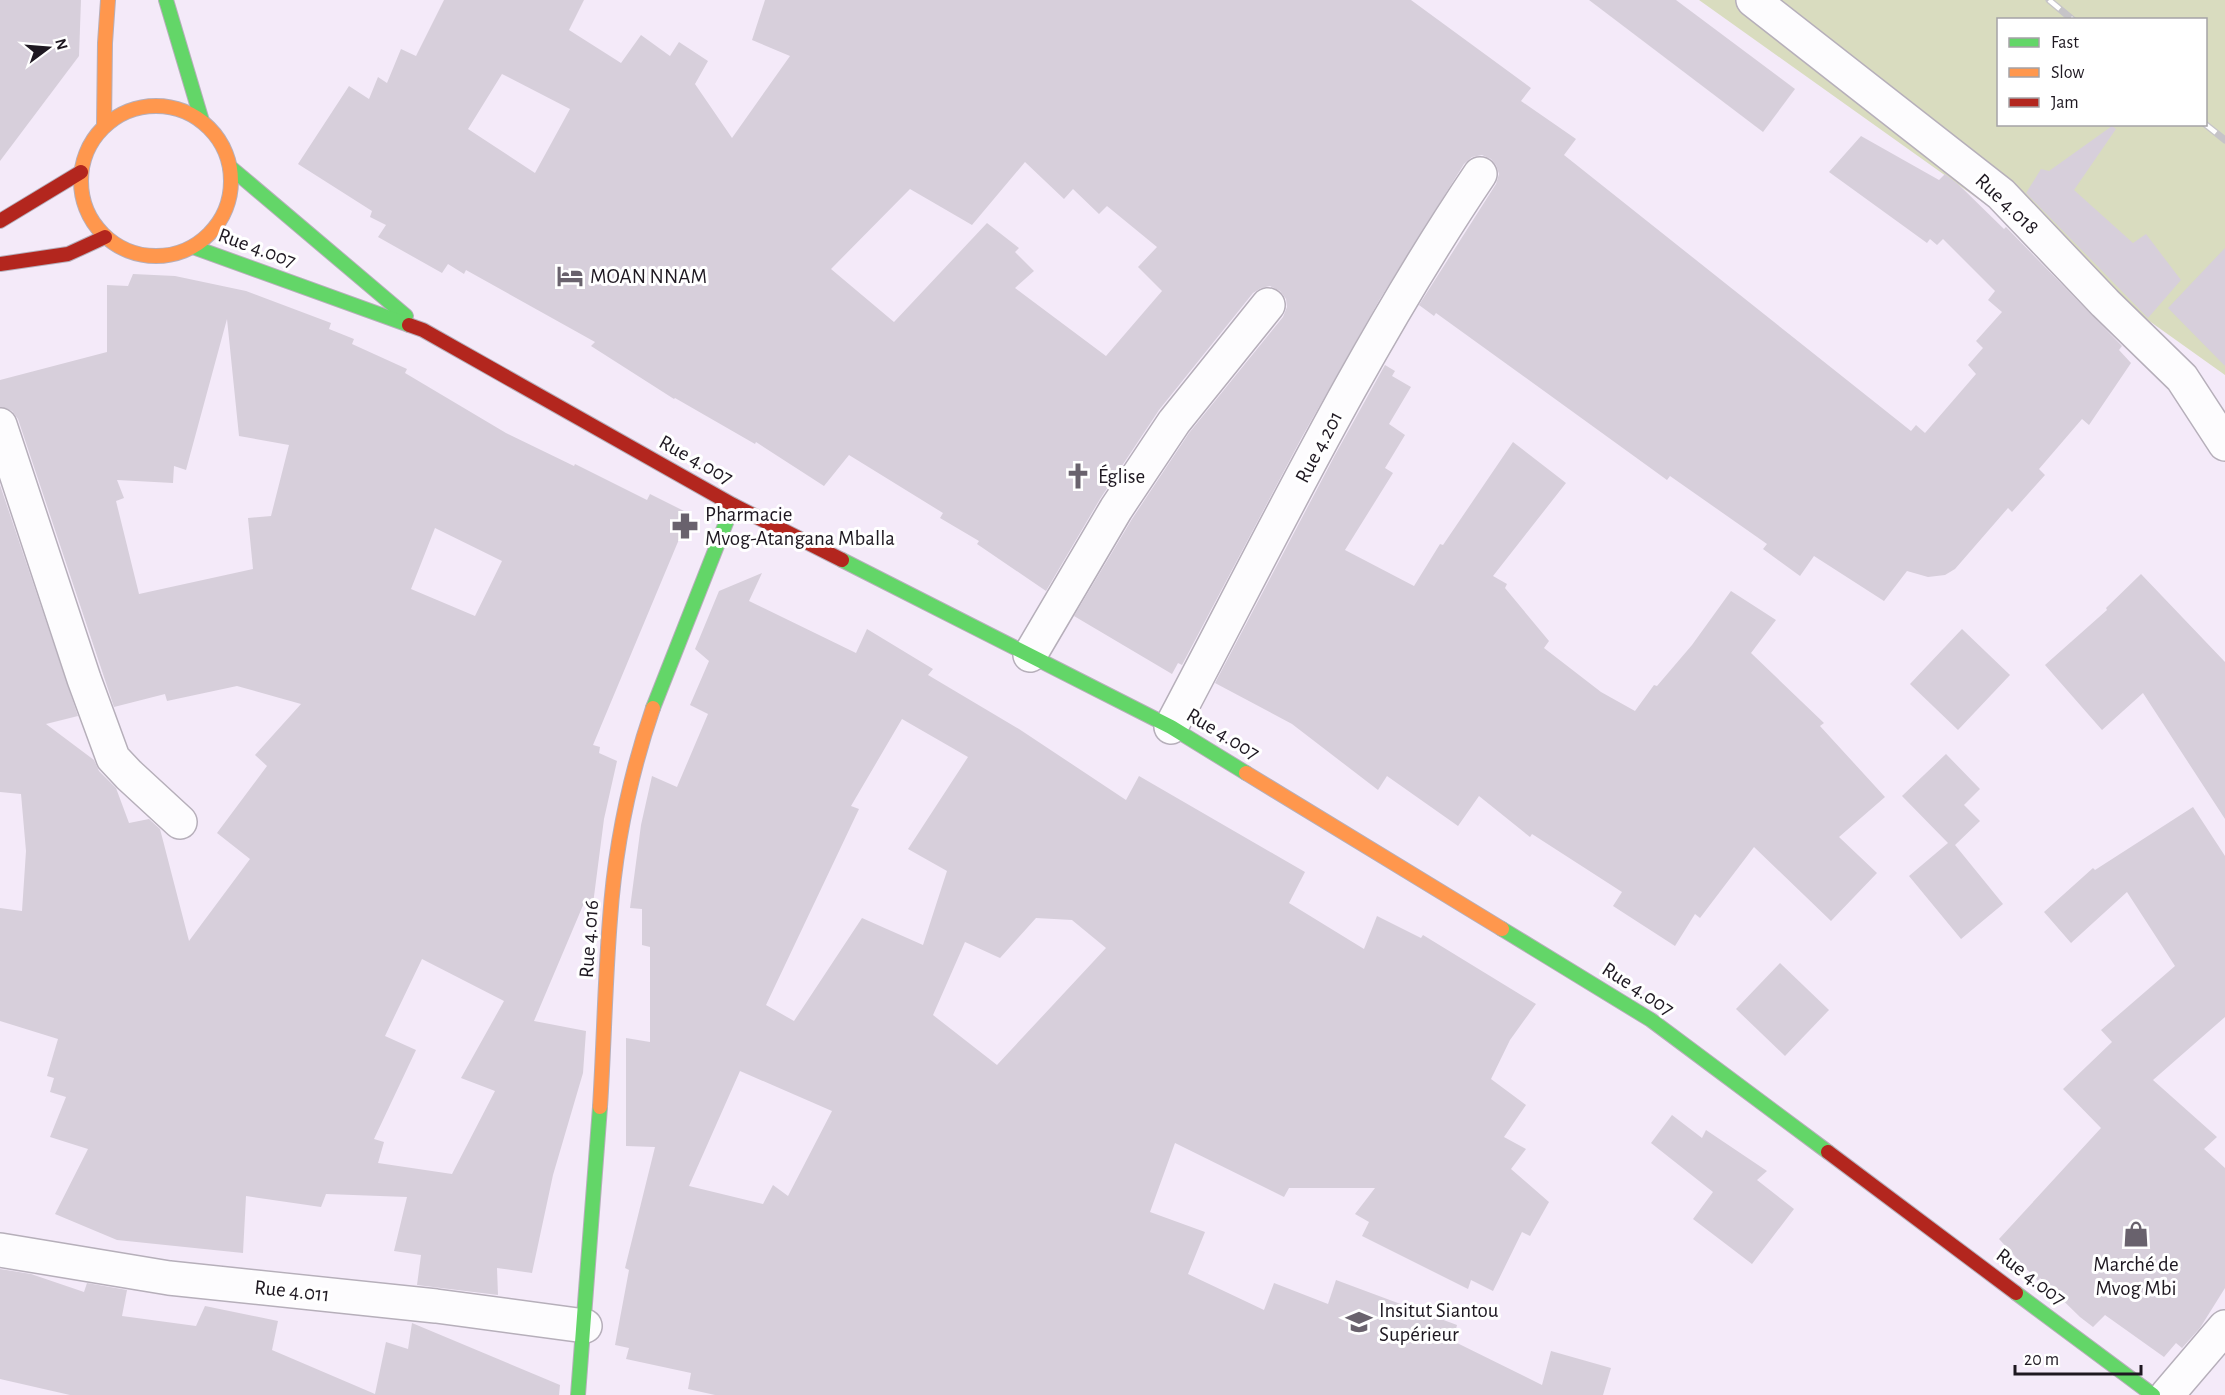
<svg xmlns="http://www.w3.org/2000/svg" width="2225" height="1395" font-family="'Alegreya Sans',sans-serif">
	<rect width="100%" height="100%" fill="#f4eaf9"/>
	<path fill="#d9dcbf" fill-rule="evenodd" d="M1699,0h526v375zM1998,20h208v104h-208z"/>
	<g fill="#d7cfdb" fill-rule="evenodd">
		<path d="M0,0h81l-2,56 -79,105z"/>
		<path d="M444,0h140l-15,30 52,33 20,-28 29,21 9,-14 29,19 -13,23 37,54 58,-82 -38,-16 13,-40h646l120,88 -10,13 55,38 -12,16 347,276 5,-6 9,8 51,-59 -8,-9 15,-17 -7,-7 26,-29 -14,-12 7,-9 -52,-52 -6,6 -7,-6 -3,4 -98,-71 32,-36 78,44 6,-6 13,10 46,45 2,-2 116,119 -3,4 12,13 -42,62 -7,-6 -43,50 6,6 -33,37 -4,-4 -53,61 -10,6 -17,2 -21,-6 -23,30 -70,-45 -14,20 -37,-27 4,-5 -97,-68 -3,4 -231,-167 -2,3 -15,-11 77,-121 3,-10 -3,-9 -5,-6 -9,-4 -10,2 -8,7 -84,135 -78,138 -120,228 -4,-2 -6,11 -98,-58 58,-97 57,-86 94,-116 4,-10 -1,-8 -6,-8 -10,-5 -9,2 -8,5 -94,117 -59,89 -54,92 -69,-47 2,-3 -39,-23 3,-5 -94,-58 -25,31 -68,-44 -1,2 -80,-46 -1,1 -83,-53 4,-4 -129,-72 -2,4 -16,-10 -6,9 -64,-36 8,-12 -16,-8 2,-6 -74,-47 51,-78 20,13 9,-22 9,6 14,-34 15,7zM502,74l68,35 -35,64 -67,-44zM1025,162l39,37 9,-10 26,25 8,-8 50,41 -19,20 24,24 -56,65 -91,-68 19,-17 -19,-19 4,-4 -32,-25 -93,99 -63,-53 79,-80 62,36z"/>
		<path d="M1589,0h87l119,89 -32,43z"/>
		<path d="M2112,126l4,3 -42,61 59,53 13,-9 35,46 -33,38 -122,-125 15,-24 8,2z"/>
		<path d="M2225,248v118l-57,-58z"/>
		<path d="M133,274l42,2 71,15 85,32 -2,6 25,10 -2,5 55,25 -2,4 101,60 68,33 1,-2 72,36 3,-6 34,17 -6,11 7,3 -92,220 7,2 -1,6 18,8 -13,58 -11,85 -9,-1 -50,118 52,10 -3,42 -30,102 -21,98 -35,-5 1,27 -81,-10 4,-30 -27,-4 13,-54 -81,-3 -5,13 -75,-11 -3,57 -126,-13 -62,-26 33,-65 -38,-12 16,-40 -16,-5 4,-14 -7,-2 11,-37 -58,-18v-113l22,3 4,-60 -5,-57 -21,-2v-307l78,231 -32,8 48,36 5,11 17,17 13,35 20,-4 11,10 29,112 61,-82 -33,-26 50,-67 -12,-11 46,-51 -64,-18 -70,15 -2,-7 -51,13 -96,-288 -6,-8 -12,-4v-27l107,-28v-67l21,1zM227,319l12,117 50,9 -18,71 -23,2 5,51 -114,25 -23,-93 8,-3 -7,-18 56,3 1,-17 12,4zM435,528l67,33 -27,55 -64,-27zM422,959l82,42 -43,77 34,13 -43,83 -74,-11 6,-21 -10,-3 42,-89 -31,-14z"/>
		<path d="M1385,365l10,6 -3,5 19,11 -22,37 16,11 -20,33 8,5 -48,77 69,36 26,-42 3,1 70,-103 53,41 -73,93 14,8 -2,4 44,53 -5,7 57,44 34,19 19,-26 3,1 35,-41 39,-54 45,29 -25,33 73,70 -4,3 65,71 -46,40 38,36 -46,48 -77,-74 -54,71 -5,-4 -20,32 -62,-40 9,-14 -90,-58 -2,3 -51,-41 -21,30 -71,-50 -9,14 -86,-66 -77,-41 120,-228z"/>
		<path d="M762,573l-13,28 107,52 11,-24 66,40 -5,6 91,54 107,71 13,-24 166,96 -16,31 75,46 13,-33 44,22 2,-3 113,69 -26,36 -19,39 35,26 -22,32 22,12 -15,20 38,33 -19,34 -8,-4 -29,59 -22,-11 -3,9 -106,-53 7,-14 -14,-8 20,-26h-86l-5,9 -109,-54 -25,69 55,20 -17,42 76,36 10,-27 54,21 8,-24 121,45 -4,16 89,44 9,-34 60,17 -8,27h-888l-27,-6 3,-16 -65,-14 3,-11 -14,-3 14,-75 -4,-2 30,-121 -29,-1v-108l24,4v-95l-8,-2v-36l-12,-1 11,-83 11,-49 25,11 31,-73 -18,-9 19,-44 -14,-12 24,-58zM902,719l66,38 -60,92 39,22 -24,74 -61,-27 -68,103 -28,-16 93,-196 -8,-3zM1036,918l36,2 34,28 -109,117 -64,-50 32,-73 35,16zM740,1071l92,40 -44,85 -15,-11 -10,19 -74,-18z"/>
		<path d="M2141,574l84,88v157l-82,-126 -41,37 -57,-65 62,-55 -1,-2z"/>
		<path d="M1962,629l48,46 -52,55 -48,-46z"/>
		<path d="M1946,754l34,35 -16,16 16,16 -25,24 48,59 -42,35 -52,-63 39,-33 -46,-47z"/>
		<path d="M2193,807l32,49v161l-72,63 64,57 -13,12 21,19v120l-25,40 -18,20 -6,-5 -12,14 -59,-42 -12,12 -13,-10 -40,-39 -2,3 -39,-42 102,-111 -38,-39 49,-47 -11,-12 74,-64 -48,-74 -56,51 -27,-31 49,-44 2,2z"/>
		<path d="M1780,963l49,47 -44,46 -49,-47z"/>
		<path d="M1672,1115l30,23 4,-8 61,41 -10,9 37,29 -42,55 -59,-45 20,-27 -62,-49z"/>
		<path d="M0,1269l31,5 53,18 3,-9 40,7 -5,26 74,10 9,-20 73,15 -6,29 103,44 11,-52 22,7 4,-26 148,62 -1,10h-489l-70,-16z"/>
	</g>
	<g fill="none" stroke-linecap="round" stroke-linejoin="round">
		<g stroke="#b6afba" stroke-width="36">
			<g id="street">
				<path d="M1753,0l248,194 104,109 77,75 43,66"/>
				<path d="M0,425l84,254 29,79 16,17 51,47"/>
				<path d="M1030,655l86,-146 58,-87 94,-117"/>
				<path d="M1171,727c99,-187 191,-378 309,-553"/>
				<path d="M0,1250l169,28 267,28 149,20"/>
				<path d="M2167,1395l58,-68"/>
			</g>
		</g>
		<g stroke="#b6afba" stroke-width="16">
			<g id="fast">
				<path d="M166,0l36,121"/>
				<path d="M230,167l176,149"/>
				<path d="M193,247l216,78"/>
				<path d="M842,560l329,167 75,46"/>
				<path d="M653,708l80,-203"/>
				<path d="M1502,929l149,91 177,132"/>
				<path d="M2016,1293l137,102"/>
				<path d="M578,1395l22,-288"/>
			</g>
		</g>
		<g stroke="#b6afba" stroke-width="16">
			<g id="slow">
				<circle cx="156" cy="181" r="75"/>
				<path d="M104,126l1,-83 3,-43"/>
				<path d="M1246,773l256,156"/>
				<path d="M600,1107c4,-63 5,-126 10,-188 5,-72 20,-144 43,-211"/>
			</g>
		</g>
		<g stroke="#b6afba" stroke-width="16">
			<g id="jam">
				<path d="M0,221l81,-49"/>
				<path d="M0,264l68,-10 37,-17"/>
				<path d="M409,325l14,5 310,175 109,55"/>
				<path d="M1828,1152l188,141"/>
			</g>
		</g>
		<use href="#street" stroke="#fdfcfe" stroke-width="33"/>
		<use href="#fast" stroke="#63d668" stroke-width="14"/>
		<use href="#slow" stroke="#ff974d" stroke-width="14"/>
		<use href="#jam" stroke="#b3261e" stroke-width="14"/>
		<g stroke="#c6c4c8" stroke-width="7">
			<g id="rail">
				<path d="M2049,0l24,20"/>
				<path d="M2205,124l20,16"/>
			</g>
		</g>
		<use href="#rail" stroke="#fff" stroke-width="4.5" stroke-dasharray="14" stroke-linecap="butt"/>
	</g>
	<defs>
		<g id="hotel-bare" transform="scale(2.07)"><path d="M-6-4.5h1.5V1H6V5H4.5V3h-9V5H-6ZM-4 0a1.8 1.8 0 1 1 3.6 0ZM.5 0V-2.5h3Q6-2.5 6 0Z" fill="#69626d" stroke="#fff" stroke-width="2.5" paint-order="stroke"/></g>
		<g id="church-bare" transform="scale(2.07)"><path d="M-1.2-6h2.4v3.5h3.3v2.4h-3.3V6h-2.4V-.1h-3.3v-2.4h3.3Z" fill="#69626d" stroke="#fff" stroke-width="2.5" paint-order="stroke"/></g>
		<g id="pharmacy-bare" transform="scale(2.07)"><path d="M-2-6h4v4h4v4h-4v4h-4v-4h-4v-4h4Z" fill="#69626d" stroke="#fff" stroke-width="2.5" paint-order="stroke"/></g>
		<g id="shop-bare" transform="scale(2.07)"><path d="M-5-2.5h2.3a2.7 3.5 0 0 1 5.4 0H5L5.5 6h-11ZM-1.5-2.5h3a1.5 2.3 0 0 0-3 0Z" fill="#69626d" stroke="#fff" stroke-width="2.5" paint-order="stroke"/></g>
		<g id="school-bare" transform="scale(2.07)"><path d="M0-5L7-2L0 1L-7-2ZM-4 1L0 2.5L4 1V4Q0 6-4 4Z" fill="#69626d" stroke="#fff" stroke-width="2.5" paint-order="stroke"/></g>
	</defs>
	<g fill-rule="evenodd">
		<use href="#hotel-bare" x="570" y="276"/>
		<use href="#church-bare" x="1078" y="476"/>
		<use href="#pharmacy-bare" x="685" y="526"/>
		<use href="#shop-bare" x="2136" y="1234"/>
		<use href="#school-bare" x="1359" y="1322"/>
	</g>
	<g text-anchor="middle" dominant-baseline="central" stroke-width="6" stroke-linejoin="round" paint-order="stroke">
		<g font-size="21" fill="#1e1821" stroke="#fff">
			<text transform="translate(2007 204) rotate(43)">Rue 4.018</text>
			<text transform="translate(257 248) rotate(20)">Rue 4.007</text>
			<text transform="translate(1319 447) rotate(-62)">Rue 4.201</text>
			<text transform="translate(696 460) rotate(29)">Rue 4.007</text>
			<text transform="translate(1223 734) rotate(31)">Rue 4.007</text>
			<text transform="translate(589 939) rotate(-86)">Rue 4.016</text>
			<text transform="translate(1638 989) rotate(33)">Rue 4.007</text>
			<text transform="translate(2031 1277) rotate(37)">Rue 4.007</text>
			<text transform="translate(292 1291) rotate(6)">Rue 4.011</text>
		</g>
		<g font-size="21" fill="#1e1821" stroke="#fff" text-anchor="start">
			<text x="590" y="276">MOAN NNAM</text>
			<text x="1098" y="476">Église</text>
			<text x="705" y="514">Pharmacie<tspan x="705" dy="24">Mvog-Atangana Mballa</tspan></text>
			<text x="2136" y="1264" text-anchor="middle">Marché de<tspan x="2136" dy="24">Mvog Mbi</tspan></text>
			<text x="1379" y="1310">Insitut Siantou<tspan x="1379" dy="24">Supérieur</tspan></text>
		</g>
	</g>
	<rect x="1997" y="18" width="210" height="108" fill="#ffffff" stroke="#a5a3a6" stroke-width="1.5"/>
	<rect x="2009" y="38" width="30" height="9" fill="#63d668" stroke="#a5a3a6" stroke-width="1.5"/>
	<text x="2051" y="48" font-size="18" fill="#1e1821">Fast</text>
	<rect x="2009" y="68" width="30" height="9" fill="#ff974d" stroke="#a5a3a6" stroke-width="1.5"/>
	<text x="2051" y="78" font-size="18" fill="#1e1821">Slow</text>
	<rect x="2009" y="98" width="30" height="9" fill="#b3261e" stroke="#a5a3a6" stroke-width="1.5"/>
	<text x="2051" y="108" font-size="18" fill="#1e1821">Jam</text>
	<g transform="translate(48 48) rotate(74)" stroke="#ffffff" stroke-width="4.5" paint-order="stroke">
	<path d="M0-4.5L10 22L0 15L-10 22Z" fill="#1e1821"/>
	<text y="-9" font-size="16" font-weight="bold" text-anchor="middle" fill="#1e1821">N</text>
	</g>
	<path d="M2015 1365v9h126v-9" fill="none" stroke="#1e1821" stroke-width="3"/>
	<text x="2024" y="1365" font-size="18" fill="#1e1821" stroke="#ffffff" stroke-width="4.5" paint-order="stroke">20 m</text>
</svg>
